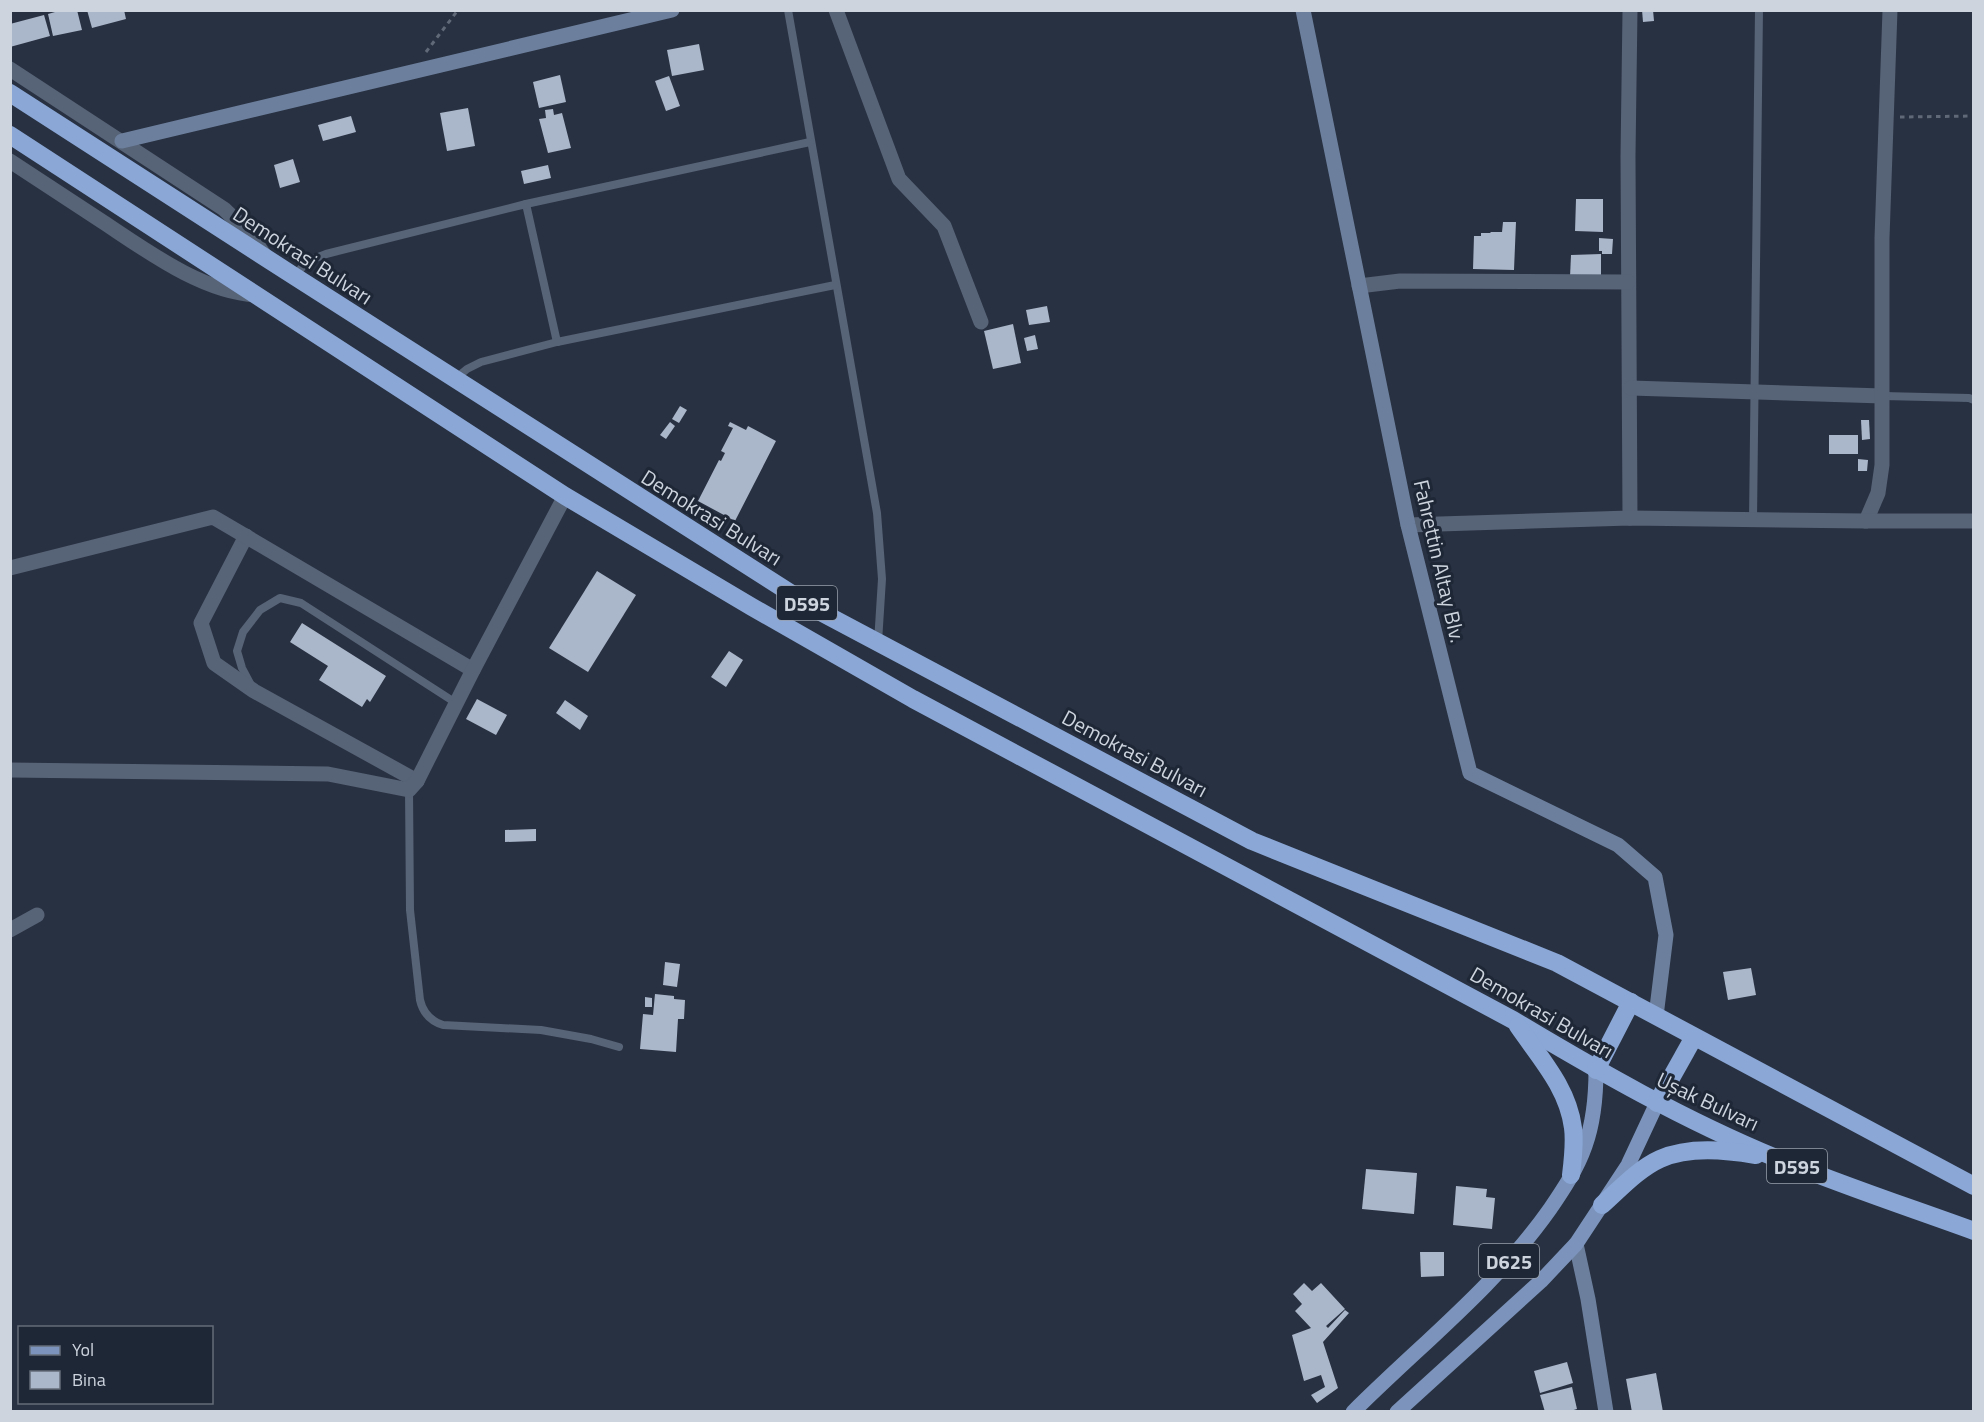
<svg xmlns="http://www.w3.org/2000/svg" width="1984" height="1422" font-family="'Titillium Web',sans-serif">
	<rect width="100%" height="100%" fill="#283141"/>
	<g fill="#aab6ca">
		<path d="M62,10h15l5,20 -29,6 -5,-22z"/>
		<path d="M87,10h37l2,9 -34,9z"/>
		<path d="M1642,10h11l1,11 -11,1z"/>
		<path d="M44,15l6,21 -40,11v-23z"/>
		<path d="M699,44l5,26 -32,6 -5,-26z"/>
		<path d="M560,75l6,27 -27,6 -6,-26z"/>
		<path d="M669,76l11,30 -14,5 -11,-30z"/>
		<path d="M468,108l7,38 -28,5 -7,-38z"/>
		<path d="M553,109l1,6 8,-2 9,35 -23,5 -9,-34 7,-1 -1,-8z"/>
		<path d="M351,116l5,16 -33,9 -5,-16z"/>
		<path d="M293,159l7,23 -20,6 -6,-23z"/>
		<path d="M548,165l3,13 -27,6 -3,-13z"/>
		<path d="M1576,199h27v33l-28,-1z"/>
		<path d="M1503,222h13l-2,48 -41,-1 1,-33h7v-3h9l1,-1h11z"/>
		<path d="M1599,238l14,1 -1,15h-10v-3h-3z"/>
		<path d="M1601,254v21l-31,2 1,-22z"/>
		<path d="M1047,306l3,16 -21,3 -3,-15z"/>
		<path d="M1013,324l8,39 -28,6 -9,-38z"/>
		<path d="M1035,335l3,14 -11,2 -3,-13z"/>
		<path d="M680,406l7,4 -8,13 -7,-4z"/>
		<path d="M1861,420h8l1,19 -8,1z"/>
		<path d="M670,422l5,4 -9,13 -6,-4z"/>
		<path d="M730,422l16,8 2,-4 28,15 -41,80 -37,-20 21,-41 2,1 4,-8 -4,-2 12,-23 -5,-2z"/>
		<rect x="1829" y="435" width="29" height="19"/>
		<path d="M1858,459l10,1 -1,11h-9z"/>
		<path d="M597,571l39,24 -48,77 -39,-24z"/>
		<path d="M302,623l84,53 -16,26 -3,-3 -5,8 -43,-27 9,-14 -38,-24z"/>
		<path d="M729,651l14,9 -17,27 -15,-10z"/>
		<path d="M477,699l30,16 -11,20 -30,-16z"/>
		<path d="M565,700l23,16 -8,14 -24,-17z"/>
		<path d="M536,829v12l-31,1v-12z"/>
		<path d="M665,962l15,2 -3,23 -14,-2z"/>
		<path d="M1751,968l5,27 -28,5 -5,-28z"/>
		<path d="M655,994l19,2v3l11,1 -1,19h-6l-2,33 -36,-3 3,-35 10,1z"/>
		<path d="M645,997l7,1v9h-7z"/>
		<path d="M1366,1169l51,4 -3,41 -52,-5z"/>
		<path d="M1456,1186l31,3 -1,8 9,1 -3,31 -39,-4z"/>
		<path d="M1420,1252h24v24l-23,1z"/>
		<path d="M1304,1283l8,8 9,-8 24,26 -19,17 2,2 17,-18 4,3 -26,29 15,46 -21,15 -6,-8 14,-8 -4,-12 -17,6 -12,-46 19,-7 -16,-17 7,-7 -9,-10z"/>
		<path d="M1567,1362l6,21 -33,10 -6,-22z"/>
		<path d="M1656,1373l7,39h-31l-6,-33z"/>
		<path d="M1572,1387l5,22 -10,3h-22l-5,-17z"/>
	</g>
	<g fill="none" stroke-linecap="round" stroke-linejoin="round">
		<g stroke="#606977" stroke-width="3" stroke-dasharray="4.5 4.5" stroke-linecap="butt">
			<path d="M426,52l32,-42"/>
			<path d="M1900,117l74,-1"/>
		</g>
		<g stroke="#576377" stroke-width="8">
			<path d="M788,10l89,503 5,66 -4,63"/>
			<path d="M526,204l31,138"/>
			<path d="M294,276l14,-15 18,-7 200,-50 284,-62"/>
			<path d="M455,379l12,-10 14,-7 76,-20 278,-57"/>
			<path d="M1883,396l86,2 5,2"/>
			<path d="M1753,520l6,-510"/>
			<path d="M251,685l-9,-17 -5,-17 6,-19 17,-22 20,-12 21,5 155,100"/>
			<path d="M409,790l1,120 10,90c3,13 10,21 23,25l98,5 50,9 28,8"/>
		</g>
		<g stroke="#576377" stroke-width="15">
			<path d="M836,10l63,169 45,47 37,96"/>
			<path d="M1630,10l-2,146 2,362"/>
			<path d="M10,69l214,140 26,25 15,22"/>
			<path d="M10,161c31,20 62,41 93,61 44,29 99,70 153,73"/>
			<path d="M1359,286l41,-5 228,1"/>
			<path d="M1631,388l252,8"/>
			<path d="M1866,521l12,-28 4,-28v-227l8,-228"/>
			<path d="M1408,525l222,-7 236,3h108"/>
			<path d="M246,536l-45,87 13,40 40,28 163,90"/>
			<path d="M10,568l203,-51 260,153"/>
			<path d="M10,770l318,4 81,16 8,-9 56,-111 92,-174"/>
			<path d="M10,930l27,-15"/>
		</g>
		<g stroke="#6c7f9d" stroke-width="15">
			<path d="M1303,10l105,515 62,248 148,72 37,32 11,58 -10,81"/>
			<path d="M122,141l550,-131"/>
			<path d="M1576,1244l12,55 18,113"/>
		</g>
		<g stroke="#7c94bb" stroke-width="15">
			<path d="M1353,1412c67,-67 142,-125 197,-203 13,-19 27,-40 35,-63 9,-25 11,-50 11,-76"/>
			<path d="M1397,1412l144,-131 35,-37 52,-79 29,-62"/>
		</g>
		<g stroke="#8aa7d6" stroke-width="18">
			<path d="M10,93l284,183 523,334 435,231 305,122 417,223"/>
			<path d="M10,135l555,361 187,111 161,92 600,321c85,51 171,100 263,138 65,27 132,49 198,73"/>
			<path d="M1518,1026c22,32 50,62 55,102 2,15 0,31 -2,47"/>
			<path d="M1596,1070l35,-68"/>
			<path d="M1657,1103l37,-66"/>
			<path d="M1602,1205c17,-15 36,-36 58,-46 29,-13 66,-9 96,-4"/>
		</g>
	</g>
	<g text-anchor="middle" dominant-baseline="central" stroke-width="6" stroke-linejoin="round" paint-order="stroke">
		<g fill="#1e2736" stroke="#98a0ac" stroke-width="1.5">
			<rect x="777" y="586" width="60" height="34" rx="4.5"/>
			<rect x="1767" y="1149" width="60" height="34" rx="4.5"/>
			<rect x="1479" y="1244" width="60" height="34" rx="4.5"/>
		</g>
		<g font-size="20" font-weight="bold" fill="#cdd4de">
			<text x="807" y="603">D595</text>
			<text x="1797" y="1166">D595</text>
			<text x="1509" y="1261">D625</text>
		</g>
		<g font-size="21" fill="#cdd4de" stroke="#1e2736">
			<text transform="translate(303 255) rotate(33)">Demokrasi Bulvarı</text>
			<text transform="translate(712 517) rotate(32)">Demokrasi Bulvarı</text>
			<text transform="translate(1440 561) rotate(77)">Fahrettin Altay Blv.</text>
			<text transform="translate(1135 753) rotate(28)">Demokrasi Bulvarı</text>
			<text transform="translate(1542 1012) rotate(30)">Demokrasi Bulvarı</text>
			<text transform="translate(1708 1101) rotate(25)">Uşak Bulvarı</text>
		</g>
	</g>
	<rect width="1984" height="1422" fill="none" stroke="#cdd4de" stroke-width="24"/>
	<rect x="18" y="1326" width="195" height="78" fill="#1e2736" stroke="#646c79" stroke-width="1.5"/>
	<rect x="30" y="1346" width="30" height="9" fill="#7c94bb" stroke="#646c79" stroke-width="1.5"/>
	<text x="72" y="1356" font-size="18" fill="#cdd4de">Yol</text>
	<rect x="30" y="1371" width="30" height="18" fill="#aab6ca" stroke="#646c79" stroke-width="1.5"/>
	<text x="72" y="1386" font-size="18" fill="#cdd4de">Bina</text>
</svg>
